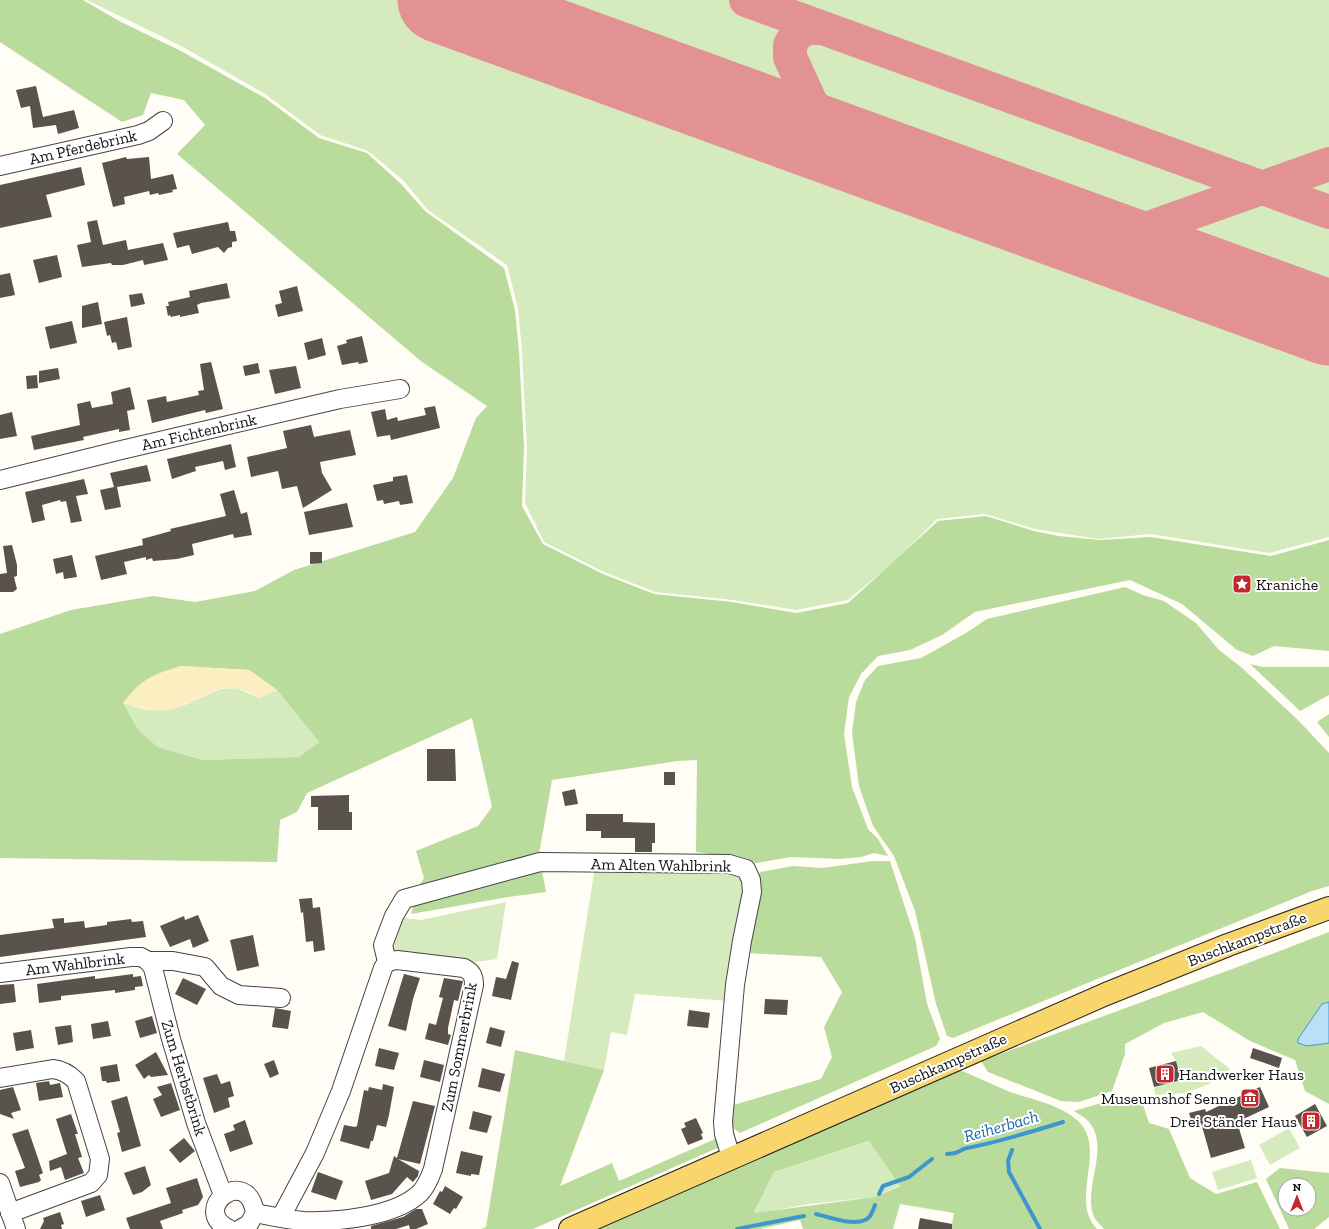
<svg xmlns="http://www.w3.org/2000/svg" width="1329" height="1229" font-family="'Zilla Slab',serif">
	<rect width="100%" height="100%" fill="#fffdf5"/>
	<g fill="#d5ebbd">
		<path d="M87,0h1242v537l-60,16 -118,-19 -53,5 -63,-10 -50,-15 -48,5 -41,41 -48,40 -52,10 -63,-10 -78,-8 -51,-20 -60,-30 -19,-39 2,-55 -5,-96 -4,-44 -11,-43 -79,-55 -24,-29 -36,-30 -48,-16 -55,-41 -82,-47z"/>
		<path d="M237,688l22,10 18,-8 42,52 -20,15 -96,3 -45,-13 -19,-16 -16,-28 23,7 39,-5 35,-16z"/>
		<path d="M595,867l138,1 15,19 -19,114 -94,-7 -8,41 -16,-3 -7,38 -40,-9z"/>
		<path d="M506,902l-9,57 -29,4 -72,-8 -9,-11 9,-22 8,-4 17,2z"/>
		<path d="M1201,1046l29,23 -23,16 -23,8 -29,2 -1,-8 27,-7 -5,-19 -5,-8z"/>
		<path d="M1289,1128l11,20 -30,17 -11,-20z"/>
		<path d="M870,1141l30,44 -25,12 -65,7 -56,10 20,-42z"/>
		<path d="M1251,1160l6,18 -39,12 -6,-18z"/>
	</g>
	<g fill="#b9dc9c" fill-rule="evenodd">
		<path d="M0,0h83l36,21 62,30 84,47 54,40 48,15 34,31 24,27 79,57 11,42 4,42 5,95 -2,59 21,38 60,30 51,20 78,8 64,11 52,-10 90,-82 48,-5 48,15 25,5 41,4 51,-3 120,19 58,-16v111l-55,-5 -21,10 -16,-6 -55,-46 -52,-24 -155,32 -33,23 -32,15 -32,6 -17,18 -12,23 -5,37 8,53 16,42 10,10 10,17 -14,-3 -13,4 -21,2 -49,-2 -35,6 -19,-5 -41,-6 1,-92 -19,1 -126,19 -13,74 7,38 -38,5 -97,17 9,-30 4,-6 -8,-27 62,-25 14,-19 -20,-89 -165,75 -10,19 -17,8 -3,42 -277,-4v-224l71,-24 82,-14 42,6 60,-11 39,-21 121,-38 38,-54 23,-60 11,-12 -65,-44 -245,-208 28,-29 -21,-25 -33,-7 -8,22 -21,7 -122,-80zM180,666l69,4 28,20 42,52 -20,15 -96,3 -45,-13 -19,-16 -16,-28z"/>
		<path d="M1125,587l18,8 21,6 32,22 23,27 22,17 57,53 31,33v133l-17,5 -359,147 -6,-2 -11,-32 -21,-93 -21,-55 -21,-30 -14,-40 -7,-53 4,-31 9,-22 13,-14 43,-8 45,-25 21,-14z"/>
		<path d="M1250,664l13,3h66v28l-29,16z"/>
		<path d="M1329,714v23l-12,-15z"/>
		<path d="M873,861h17l25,77 12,66 13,35 -4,7 -196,87 -11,-8 1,-19 91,-27 11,-22 -8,-30 18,-35 -21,-35 -75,-4 14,-81 33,-6 29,2z"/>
		<path d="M1329,932v70l-7,2 -15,42 22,-3v61l-24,-13 -10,-31 -45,-19 -47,-29 -39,11 -39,21v10l-13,37 -33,11 -18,-1 -73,-29 -7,-11 262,-96z"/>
		<path d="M515,1050l89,20 -44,116 52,-23 7,18 103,-45v10l-189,83h-52l5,-2z"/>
		<path d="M960,1070c17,7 33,15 50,22 23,8 49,12 67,28 32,29 -9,79 20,109h-146l3,-16 -54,-9 -7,25h-90l-3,-9 -40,9h-171zM869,1141l31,45 -25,11 -121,16 20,-41z"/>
		<path d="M1122,1101l21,4 6,18 20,6 21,49 26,16 41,-12 23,47h-176c-3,-4 -8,-8 -10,-12 -12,-29 17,-69 -5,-95 -4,-5 -11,-8 -15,-11l24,-7z"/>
		<path d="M1280,1168l49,5v44l-15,12h-25l-23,-50zM1285,1185h24v24h-24z"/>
	</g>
	<path fill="#fbeec1" d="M180,666l69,4 28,20 -18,8c-6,-3 -15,-9 -22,-10 -25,-4 -46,19 -69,22 -16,2 -31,-3 -45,-7 18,-24 29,-28 57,-37z"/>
	<path fill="#b9e0f7" stroke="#3f96cf" d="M1329,1002v41l-22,3 -9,-3v-4l24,-35z"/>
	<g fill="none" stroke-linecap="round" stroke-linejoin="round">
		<g stroke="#3f96cf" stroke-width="4">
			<path d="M1012,1150l-4,11 1,11 31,57"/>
			<path d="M947,1154c13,0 11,-4 20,-6 32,-6 64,-16 96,-26"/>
			<path d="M879,1194l4,-8 26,-9 23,-18"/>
			<path d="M816,1214c12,3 37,12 49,6 6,-2 8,-10 10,-15"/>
			<path d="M737,1229l67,-13"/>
		</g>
		<g stroke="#e29292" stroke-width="34">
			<path d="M746,0l583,212"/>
			<path d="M822,28h-16l-10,7 -6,10v12l30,66 15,16 20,12"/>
			<path d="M1177,218c-13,8 -22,26 -11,40 4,6 14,10 20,13"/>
			<path d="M1084,234l22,4 23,-3 200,-71"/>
		</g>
		<path stroke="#e29292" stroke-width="85" d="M440,0l889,323"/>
	</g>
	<g fill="#5a524d">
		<path d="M36,86l7,31 31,-7 5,18 -21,6 -2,-9 -23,3 -3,-22 -9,2 -5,-18z"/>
		<path d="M126,157l1,2 22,-2 2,22 22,-5 4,15 -5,1 1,2 -14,3 -1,-2 -8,2 -1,-4 -25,6 1,7 -12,3 -11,-44z"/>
		<path d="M81,167l4,18 -39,10 6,22 -52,11v-43z"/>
		<path d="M97,220l6,25 23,-5 2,10 35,-7 5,17 -24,5 -1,-5 -20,5h-11l-1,-2 -29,4 -5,-22 14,-3 -4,-20z"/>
		<path d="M228,222l2,9h5l2,10 -5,1v5l-4,1 -4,5 -6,-6 -26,7 -3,-9 -12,3 -4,-15z"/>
		<path d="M57,255l5,22 -23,6 -6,-23z"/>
		<path d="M10,273l5,22 -15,3v-23z"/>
		<path d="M227,283l3,15 -29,5 -4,2 2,8 -19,4v-2l-9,2 -1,-2 -2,1 -2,-10h3l-1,-4 22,-5 -1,-6z"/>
		<path d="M297,286l6,25 -25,6 -3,-12 7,-2 -3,-12z"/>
		<path d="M142,293l3,11 -14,3 -2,-12z"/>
		<path d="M98,302l4,22 -20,4v-22z"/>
		<path d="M127,317l5,30 -14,3 -2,-8 -4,1 -2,-8 -3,1 -3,-14z"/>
		<path d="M72,321l5,22 -27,6 -5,-22z"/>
		<path d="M362,336l6,26 -9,2 -1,-2 -16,3 -5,-19 10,-3 -1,-3z"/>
		<path d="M322,338l4,17 -18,5 -4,-17z"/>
		<path d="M211,362l12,47 -17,4 -1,-3 -53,13 -5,-23 19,-4 1,6 32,-7 -1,-4 6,-1 -4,-26z"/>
		<path d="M258,363l2,10 -15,3 -2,-10z"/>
		<path d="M296,366l5,22 -26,6 -6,-24z"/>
		<path d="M58,368l2,11 -21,4v-12z"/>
		<path d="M37,375l1,13 -11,1 -1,-13z"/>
		<path d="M130,387l5,22 -8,2 3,19 -11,2v-3l-36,8 1,3 -50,10 -3,-14 49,-11 -3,-21 13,-3 2,7 21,-4 -2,-12z"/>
		<path d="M435,406l5,22 -49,12 -1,-5 -13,2 -6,-25 14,-3 2,11 10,-3 1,4 28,-6 -2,-7z"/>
		<path d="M12,412l5,24 -17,3v-24z"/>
		<path d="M311,425l3,12 36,-7 6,25 -36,7 2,11 10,17 -29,18 -6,-22 -15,3 -4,-18 -27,6 -4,-20 40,-9 -4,-17z"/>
		<path d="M231,444l5,23 -11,3 -2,-9 -28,6 1,4 -24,8 -5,-20z"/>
		<path d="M147,465l4,16 -34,6 4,20 -16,3 -5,-20 14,-3 -4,-14z"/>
		<path d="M407,475l6,28 -13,2 -1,-4 -15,3 -1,-4 -6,1 -4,-16 20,-4v-4z"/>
		<path d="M84,479l4,15 -12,2 6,25 -11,2 -5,-22 -5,1 -1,-2 -18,5 3,15 -13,3 -7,-31z"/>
		<path d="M234,490l7,24 6,-2 5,23 -18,3 -1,-4 -41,10 2,11 -17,4 -24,2 -1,-3 -6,2v-3l-22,5 3,12 -26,6 -6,-24 48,-11 -1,-6 29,-8 -1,-2 56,-13 -6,-22z"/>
		<path d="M347,503l6,24 -44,8 -5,-23z"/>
		<path d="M12,545l5,20v11l-3,1 3,12 -4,3h-13v-18l7,-1 -4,-27z"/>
		<path d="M310,552h12v11l-12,1z"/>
		<path d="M72,555l5,22 -13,2 -1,-7 -7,2 -3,-15z"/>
		<path d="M427,749h28l1,32h-29z"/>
		<rect x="664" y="772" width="11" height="13"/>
		<path d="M575,789l3,15 -13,2 -3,-14z"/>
		<path d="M349,795v17h3v18h-34v-23h-7v-11z"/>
		<path d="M586,814h37v8l32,1v20h-3v9h-17v-14h-34v-7h-15z"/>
		<path d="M312,898l1,10 7,-1 5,43 -11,2 -1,-11 -7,1 -3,-30 -2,1 -2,-14z"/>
		<path d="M198,915l11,26 -16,7 -3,-9 -20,8 -10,-21 24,-10 1,4z"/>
		<path d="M64,918v5l20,-2 1,7 22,-3v-3l24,-3 1,3 11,-1 3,16 -146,20v-22l54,-7 -2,-9z"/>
		<path d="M253,935l6,31 -22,5 -7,-31z"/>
		<path d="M512,961l7,2 -8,37 -19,-4 4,-19 10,2z"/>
		<path d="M133,974v3l8,-1 2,10 -8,1v3l-20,3v-3l-54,6v4l-22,3 -2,-19 58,-8v3z"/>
		<path d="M404,974l16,4 -7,21 -7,32 -18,-5z"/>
		<path d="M183,978l23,11 -9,16 -22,-11z"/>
		<path d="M444,978l19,3 -5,20 -4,-1 -6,28v6l3,1 -3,10 -23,-6 4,-16 7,2 7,-27 -4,-1z"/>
		<path d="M14,984l2,18 -16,2v-19z"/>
		<path d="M765,999l23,1 -1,15 -23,-1z"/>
		<path d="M275,1008l16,3 -3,18 -16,-2z"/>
		<path d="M689,1010l21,3 -2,15 -21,-2z"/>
		<path d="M152,1016l5,17 -17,5 -5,-17z"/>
		<path d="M108,1021l3,15 -18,3 -2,-15z"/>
		<path d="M71,1025l2,17 -15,3 -3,-18z"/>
		<path d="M490,1027l15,4 -4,16 -15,-4z"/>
		<path d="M31,1030l3,18 -18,3 -3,-18z"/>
		<path d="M379,1048l20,5 -5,17 -19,-4z"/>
		<path d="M1253,1048l29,10 -3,10 -29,-10z"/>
		<path d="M156,1052l12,23 -17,2 -2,-2 -5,4 -9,-14z"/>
		<path d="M274,1060l5,14 -9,4 -6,-14z"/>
		<path d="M424,1060l20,5 -4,17 -20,-5z"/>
		<path d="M1176,1061l5,19 -27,7 -5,-19z"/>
		<path d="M117,1064l3,17 -13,2 -1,-2h-4l-2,-14z"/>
		<path d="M482,1068l23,6 -5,18 -22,-5z"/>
		<path d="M217,1074l4,10 9,-3 4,15 -6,2 2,9 -16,6 -11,-35z"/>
		<path d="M49,1081l1,4 10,-2 3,14 -24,4 -3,-18z"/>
		<path d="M171,1083l9,27 -19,7 -8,-18 9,-4 -5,-8z"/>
		<path d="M383,1084l11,3 -5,28 -3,12 -9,-2 -4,16h-2l-2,8 -29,-8 4,-16 11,2 2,-1 7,-36 4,1 1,-4 13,3z"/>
		<path d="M13,1087l8,23 -10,3 3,6 -14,-5v-24z"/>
		<path d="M1260,1087l9,20 -32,15 8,26 -34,10 -10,-35 -8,2 -4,-12 16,-4 1,3z"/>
		<path d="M127,1096l14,50 -19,6 -5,-19 3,-1 -9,-31z"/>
		<path d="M413,1101l22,5 -15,58 -22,-5 21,12 -1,5 -5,6 -6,-5 -15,17 -21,6 -6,-19 24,-8 5,-17 3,2z"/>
		<path d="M1315,1104l12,22 -20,11 -12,-21z"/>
		<path d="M473,1111l19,5 -5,17 -18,-4z"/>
		<path d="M71,1114l7,20h-3l7,23 -4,1 6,15 -19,7 -4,-13 -11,4 -1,-10 18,-7 -11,-35z"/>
		<path d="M696,1118l7,15 -2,1 2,5 -15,6 -7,-16 5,-2 -2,-4z"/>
		<path d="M245,1120l8,24 -23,8 -6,-18 11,-4 -2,-5z"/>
		<path d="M28,1129l15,44 -4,2 2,5 -2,2 -19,5 -5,-16 10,-3 -13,-34z"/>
		<path d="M184,1138l11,13 -15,12 -11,-13z"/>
		<path d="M461,1151l22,5 -4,19 -8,-1v2l-15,-3z"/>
		<path d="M145,1166l6,19 -9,7 -9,3 -9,-22z"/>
		<path d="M318,1172l25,9 -7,19 -25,-8z"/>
		<path d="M197,1178l6,19 -5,8 -16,5 1,3 -23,8 3,8h-33l-4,-11 45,-15 -5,-15z"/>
		<path d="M445,1186l18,11 -7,12 -2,-1 -4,6 -17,-10 7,-13 2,1z"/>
		<path d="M100,1195l5,15 -19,7 -5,-16z"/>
		<path d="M416,1209h6l6,15 -12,5h-6l-1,-4 -13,4h-25v-3l32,-9z"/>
		<path d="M60,1212l4,12 -3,1 1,4h-22l4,-8 -1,-3z"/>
		<path d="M920,1218l32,6v5h-34z"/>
	</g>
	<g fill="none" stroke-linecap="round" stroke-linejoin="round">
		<g stroke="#444" stroke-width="20">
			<g id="minor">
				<path d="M0,166l138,-31 11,-4 14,-10"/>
				<path d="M0,480l117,-29 223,-52 60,-10"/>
				<path d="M148,961l5,7 18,71 25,84 27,72"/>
				<path d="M387,962l-4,-17 11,-29 10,-17 136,-37 189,2 17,5 5,11 1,12 -10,49 -7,44 -12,137 1,12 7,23"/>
				<path d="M0,973l131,-16h10l7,4h25l32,6 16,19 18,9 42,3"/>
				<path d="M0,1078l53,-9c10,1 16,5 23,12l24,78 -2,16 -7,8 -81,30"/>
				<path d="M0,1183l16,46"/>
				<path d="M255,1213c16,3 33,7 49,8 33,1 91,-4 116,-28 7,-7 10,-16 13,-24l41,-184c0,-9 -2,-13 -10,-17l-67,-8 -10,2 -4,6 -42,123 -26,62 -34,64"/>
				<path d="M229,1229c-40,-19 18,-66 26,-16l-6,11 -9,5"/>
			</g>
		</g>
		<g stroke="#222" stroke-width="24">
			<path id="major" d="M570,1229l536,-235 122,-49 101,-37"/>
		</g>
		<use href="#minor" stroke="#fff" stroke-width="18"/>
		<use href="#major" stroke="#f9d66b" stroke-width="22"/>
	</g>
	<defs>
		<g id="sight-square" transform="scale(1)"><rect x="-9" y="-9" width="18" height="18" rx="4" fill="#c4262e" stroke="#fff"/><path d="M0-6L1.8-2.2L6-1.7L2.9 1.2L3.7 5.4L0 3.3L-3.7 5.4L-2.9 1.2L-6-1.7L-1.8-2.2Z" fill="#fff"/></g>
		<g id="building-square" transform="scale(1)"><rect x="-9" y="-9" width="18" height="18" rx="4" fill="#c4262e" stroke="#fff"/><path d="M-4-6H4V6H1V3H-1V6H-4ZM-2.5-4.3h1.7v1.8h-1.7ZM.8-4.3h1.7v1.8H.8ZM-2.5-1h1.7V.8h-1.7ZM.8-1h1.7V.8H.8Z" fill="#fff"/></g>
		<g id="museum-square" transform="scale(1)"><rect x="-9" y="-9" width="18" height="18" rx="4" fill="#c4262e" stroke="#fff"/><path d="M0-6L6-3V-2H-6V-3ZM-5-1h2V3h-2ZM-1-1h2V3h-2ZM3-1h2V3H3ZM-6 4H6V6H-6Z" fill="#fff"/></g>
	</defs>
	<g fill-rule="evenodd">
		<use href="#sight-square" x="1242" y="584"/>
		<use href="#building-square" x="1165" y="1074"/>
		<use href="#museum-square" x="1250" y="1098"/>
		<use href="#building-square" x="1311" y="1121"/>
	</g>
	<g text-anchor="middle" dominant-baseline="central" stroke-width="4" stroke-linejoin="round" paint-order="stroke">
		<g font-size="16" fill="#111" stroke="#fff">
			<text transform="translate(83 147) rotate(-13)">Am Pferdebrink</text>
			<text transform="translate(199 432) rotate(-13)">Am Fichtenbrink</text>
			<text transform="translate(661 865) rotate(1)">Am Alten Wahlbrink</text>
			<text transform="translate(1247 939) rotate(-21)">Buschkampstraße</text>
			<text transform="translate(75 964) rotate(-7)">Am Wahlbrink</text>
			<text transform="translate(459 1047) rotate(-79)">Zum Sommerbrink</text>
			<text transform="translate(948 1063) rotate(-24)">Buschkampstraße</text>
			<text transform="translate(184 1078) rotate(73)">Zum Herbstbrink</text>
		</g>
		<g font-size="16" fill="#111" stroke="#fff" text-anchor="start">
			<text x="1256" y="584">Kraniche</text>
			<text x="1179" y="1074">Handwerker Haus</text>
			<text x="1236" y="1098" text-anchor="end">Museumshof Senne</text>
			<text x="1297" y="1121" text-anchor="end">Drei Ständer Haus</text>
		</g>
		<g font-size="17" font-style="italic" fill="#1768a6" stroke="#fff">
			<text transform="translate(1001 1126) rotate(-16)">Reiherbach</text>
		</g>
	</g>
	<g transform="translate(1297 1197)"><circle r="19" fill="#ffffff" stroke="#a0a0a0"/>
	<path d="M0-3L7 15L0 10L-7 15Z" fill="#c4262e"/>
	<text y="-6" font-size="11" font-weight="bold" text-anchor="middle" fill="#111111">N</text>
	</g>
</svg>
